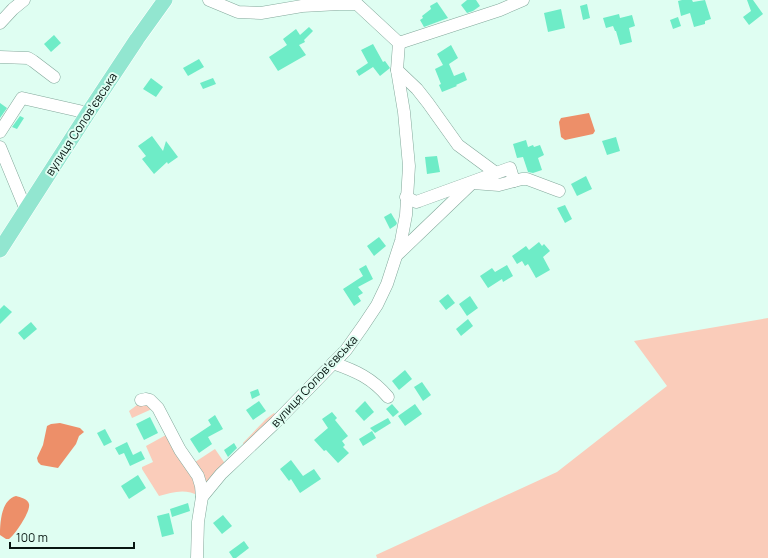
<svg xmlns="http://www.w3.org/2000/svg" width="768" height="558" font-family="Manrope,sans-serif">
	<rect width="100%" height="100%" fill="#dffef2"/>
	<g fill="#faccba">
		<path d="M768,318v240h-391l-1,-3 181,-83 110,-86 -33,-45z"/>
		<path d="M141,402h8l45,72 5,22c-13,-8 -27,-4 -40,0l-17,-27v-2l11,-5 -7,-16 20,-11 -14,-26 -20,9 -3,-7z"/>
		<path d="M274,413l3,3 -33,31 -1,-4 23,-24z"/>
		<path d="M215,449l11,16 -22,24 -12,-25z"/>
	</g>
	<g fill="#ed8f69">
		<path d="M589,113l6,18 -2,3 -28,6 -4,-3 -2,-15 2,-4z"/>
		<path d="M60,423l20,5 4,4 -5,4 -3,8 -18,24 -17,-3 -3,-3 -1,-4 6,-13 4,-19 4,-2z"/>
		<path d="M16,496c4,1 12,3 13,8 2,7 -14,31 -20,35h-3l-6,-4c0,-12 1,-35 16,-39z"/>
	</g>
	<g fill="#6eecc7">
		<path d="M467,0h9l4,6 -7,5 -6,2 -6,-8z"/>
		<path d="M682,0h10l1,2 12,-2 6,19 -6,2v3l-11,3 -4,-14 -9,3 -3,-15z"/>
		<path d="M747,0h6l10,14 -14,11 -6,-8 8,-6z"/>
		<path d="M437,2l11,16 -24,9 -4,-7 3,-2 -1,-2 9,-7 -1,-3z"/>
		<path d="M587,4l3,14 -7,2 -3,-14z"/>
		<path d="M561,9l4,19 -17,4 -4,-19z"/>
		<path d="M619,14l1,4 12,-3 3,11 -6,2 3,14 -12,3 -4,-14h-1l-2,-5 -7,2 -3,-10z"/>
		<path d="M678,17l3,9 -8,3 -3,-9z"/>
		<path d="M309,27l4,4 -9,9 1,2 -6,3 7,10 -28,16 -9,-14 18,-12 -4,-6 13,-10 4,6z"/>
		<path d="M54,35l7,8 -10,9 -7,-8z"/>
		<path d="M373,44l10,18 2,-1 5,7 -10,8 -7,-9 -14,9 -3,-5 12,-8 -7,-13z"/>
		<path d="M451,45l7,13 -9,6 5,12 10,-4 3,8 -11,5 1,1 -15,6 -3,-7 2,-1 -6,-15 8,-4 -6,-11z"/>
		<path d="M199,59l5,8 -16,9 -5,-8z"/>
		<path d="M151,78l12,9 -7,10 -13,-8z"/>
		<path d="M213,78l3,6 -13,5 -3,-6z"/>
		<path d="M0,103l7,5 -7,10z"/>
		<path d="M20,116l4,2 -7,11 -5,-2z"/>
		<path d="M152,136l11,15 3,-10 12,16 -10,7 -1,-2 -13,12 -12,-15 4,-3 -8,-10z"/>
		<path d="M616,137l4,14 -13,4 -5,-14z"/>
		<path d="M526,140l2,7 5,-2 1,2 6,-2 4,10 -6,3 4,12 -9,3 -5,-1 -5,-15 -6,1 -4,-14z"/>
		<path d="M437,156l3,16 -13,2 -2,-17z"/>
		<path d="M586,176l6,13 -15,7 -6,-12z"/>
		<path d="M565,205l7,14 -7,4 -8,-15z"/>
		<path d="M391,213l6,10 -1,2 -6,4 -6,-12z"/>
		<path d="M379,237l7,9 -12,10 -7,-10z"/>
		<path d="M539,242l3,4 2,-2 6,7 -7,6 7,13 -14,8 -8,-14 -3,2 -3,-5 -5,3 -5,-8 14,-10 3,4z"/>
		<path d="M366,265l7,14 -15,8 5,6 -5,3 3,5 -7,5 -11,-17 20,-13 -4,-7z"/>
		<path d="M507,265l6,11 -10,6 -1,-3 -14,9 -8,-12 12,-8 3,4z"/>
		<path d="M448,294l7,9 -9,7 -7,-9z"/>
		<path d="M470,296l8,12 -11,8 -8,-12z"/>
		<path d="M4,305l8,7 -12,12v-15z"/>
		<path d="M468,319l5,7 -12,10 -5,-7z"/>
		<path d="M31,322l6,7 -13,11 -6,-7z"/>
		<path d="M405,370l7,9 -13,11 -7,-9z"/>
		<path d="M422,382l9,13 -8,6 -9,-14z"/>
		<path d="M258,389l2,6 -8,4 -2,-7z"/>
		<path d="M259,401l7,10 -13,9 -7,-10z"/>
		<path d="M365,401l9,11 -10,9 -9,-10z"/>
		<path d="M392,404l7,8 -6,5 -7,-8z"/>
		<path d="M415,404l7,10 -17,12 -7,-10z"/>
		<path d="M332,412l5,6 -2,2 13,16 -6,5 3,4 -2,2 6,6 -11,10 -12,-13 -2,1 -10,-11 14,-12 -6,-9z"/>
		<path d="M215,415l8,14 -15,8 4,7 -13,9 -9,-14 21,-14 -3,-5z"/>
		<path d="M150,417l8,16 -14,7 -8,-16z"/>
		<path d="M388,418l3,5 -16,10 -5,-5z"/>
		<path d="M105,429l7,13 -8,4 -7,-13z"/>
		<path d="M372,431l4,7 -13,8 -4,-7z"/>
		<path d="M127,442l6,13 8,-4 4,8 -15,7 -6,-13 -5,2 -4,-7z"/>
		<path d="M234,443l3,5 -9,9 -4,-7z"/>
		<path d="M291,460l12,16 11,-7 7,10 -21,14 -9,-14 -2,2 -9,-12z"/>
		<path d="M138,475l8,13 -17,11 -8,-13z"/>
		<path d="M188,503l2,8 -18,6 -2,-8z"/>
		<path d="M169,513l5,21 -12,3 -5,-21z"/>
		<path d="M223,515l9,11 -10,8 -9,-11z"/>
		<path d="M244,541l5,7 -13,10h-3l-4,-6z"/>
	</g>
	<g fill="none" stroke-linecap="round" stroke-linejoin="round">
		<g stroke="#83a89b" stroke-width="13">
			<g id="minor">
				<path d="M209,0l29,12 23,1 41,-7 37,-2h18l42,39 101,-33 23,-10"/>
				<path d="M0,23l13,-14 11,-9"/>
				<path d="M0,57l28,1 5,3 21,16"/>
				<path d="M397,70l20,19 11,14 30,42 38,28"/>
				<path d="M0,132l22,-34 66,15"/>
				<path d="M0,147l26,63"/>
				<path d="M473,183l26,2 23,-6h5l32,12"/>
				<path d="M406,197l10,5 3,-1 91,-33 4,13"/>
				<path d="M398,254l72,-69"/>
				<path d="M333,363c23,8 39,15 55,34"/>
				<path d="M141,400l5,-1 4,1 8,8 22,42 18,26 3,10 1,11"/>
				<path d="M197,558l1,-36 4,-25 19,-23 55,-52 70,-72 17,-24 14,-21 10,-21 14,-43 5,-26 3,-49 -5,-54 -7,-42 2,-27"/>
			</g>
		</g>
		<g stroke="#fff" stroke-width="16">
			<path id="major" d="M0,250l88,-137 49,-74 28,-39"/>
		</g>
		<use href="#minor" stroke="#fff" stroke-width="12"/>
		<use href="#major" stroke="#92e6d0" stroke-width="15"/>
	</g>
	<g text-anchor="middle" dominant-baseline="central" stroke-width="4" stroke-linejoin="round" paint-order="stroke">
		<g font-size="12" fill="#081612" stroke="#dffef2">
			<text transform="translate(81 124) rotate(-57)">вулиця Соловʼєвська</text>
			<text transform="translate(314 381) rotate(-47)">вулиця Соловʼєвська</text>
		</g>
	</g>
	<path d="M10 542v6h124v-6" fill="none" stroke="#081612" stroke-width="2"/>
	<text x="16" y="542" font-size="12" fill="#081612" stroke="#dffef2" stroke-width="3" paint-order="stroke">100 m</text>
</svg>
